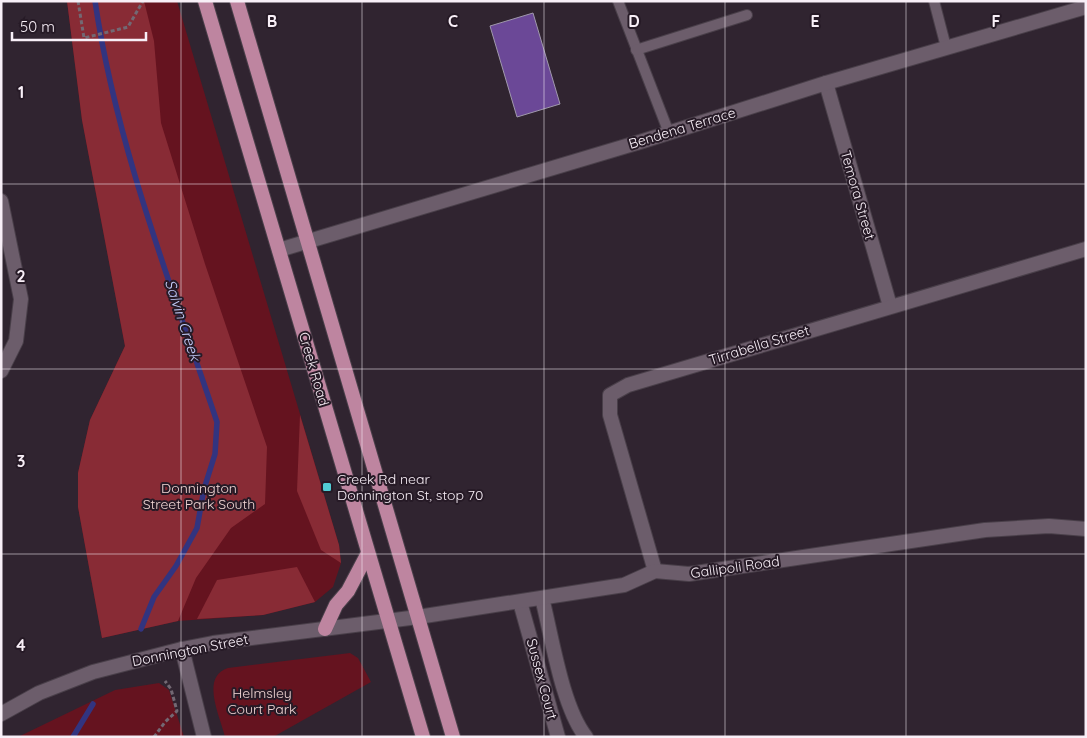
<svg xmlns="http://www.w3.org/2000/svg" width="1087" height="738" font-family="Quicksand,sans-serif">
	<rect width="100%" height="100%" fill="#302430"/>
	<g fill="#65131f">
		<path d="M67,1h110l162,544 2,18 -8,24 -18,15 -52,13 -85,6 -76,17 -24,-131v-34l12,-53 35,-74 -43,-226z"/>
		<path d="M350,653l8,5 13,24 -98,55h-48c-5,-21 -25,-60 3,-69z"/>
		<path d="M159,683l10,7 15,47h-166l97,-47z"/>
	</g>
	<g fill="#882b35">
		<path d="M67,1h77l10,40 7,82 44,141 62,183 -2,57 -34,24 -35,50 -18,43 -76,17 -24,-131v-34l12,-53 35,-74 -43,-226z"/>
		<path d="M300,415l39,130 2,18 -20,-13 -24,-59z"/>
		<path d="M297,567l18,35 -52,13 -66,4 20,-39z"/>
	</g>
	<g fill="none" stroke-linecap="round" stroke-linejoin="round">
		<g stroke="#323480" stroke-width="5.5">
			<path d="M95,1c21,143 76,284 122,421l-2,32 -11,35 -7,39 -21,38 -22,31 -13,32"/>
			<path d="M73,737l20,-33"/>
		</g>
	</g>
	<path fill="#6b4897" stroke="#a099ac" d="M533,13l27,91 -43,13 -27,-91z"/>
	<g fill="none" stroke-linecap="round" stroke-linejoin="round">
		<g stroke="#493f49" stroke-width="12">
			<g id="service">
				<path d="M618,1l51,132"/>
				<path d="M934,1l12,46"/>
				<path d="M636,50l111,-35"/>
			</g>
		</g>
		<g stroke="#493f49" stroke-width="16">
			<g id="minor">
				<path d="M826,83l64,223"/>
				<path d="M1,201l20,98 -5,42 -15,30"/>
				<path d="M279,250l364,-109 183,-58 260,-76"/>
				<path d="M655,571l-45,-156v-20l18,-10 458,-136"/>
				<path d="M542,598c10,39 20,109 44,139"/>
				<path d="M520,602l38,135"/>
				<path d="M182,649l22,88"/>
			</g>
		</g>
		<g stroke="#493f49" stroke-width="16">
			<path id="tertiary" d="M1,714l38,-21 54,-21 89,-23 31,-6 205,-26 206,-32 31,-14 34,3 296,-44 64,-4 37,3"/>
		</g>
		<g stroke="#493f49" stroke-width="16">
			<g id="primary">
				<path d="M205,1l218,736"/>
				<path d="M237,1l216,736"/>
				<path d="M325,629l11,-24 12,-14 20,-38"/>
			</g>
		</g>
		<g stroke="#736873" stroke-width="3" stroke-dasharray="4 2.5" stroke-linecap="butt">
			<path d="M78,1l6,37 44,-11 15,-26"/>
			<path d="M154,737l11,-15 12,-11 -6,-22 -6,-8"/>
		</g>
		<use href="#service" stroke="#6c5d6b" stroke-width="10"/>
		<use href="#minor" stroke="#6c5d6b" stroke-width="14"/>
		<use href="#tertiary" stroke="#6c5d6b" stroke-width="14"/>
		<use href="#primary" stroke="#be85a0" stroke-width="14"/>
	</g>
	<path fill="none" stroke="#f8eff7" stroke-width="1" stroke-opacity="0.55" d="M181,1v736M362,1v736M544,1v736M725,1v736M906,1v736M1,184h1085M1,369h1085M1,554h1085"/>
	<rect fill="#51ccd4" stroke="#261a26" stroke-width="2" x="322" y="482" width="10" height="10" rx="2.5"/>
	<g text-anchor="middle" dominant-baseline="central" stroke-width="4" stroke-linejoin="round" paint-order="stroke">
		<g font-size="14" fill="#f8eff7" stroke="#261a26">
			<text transform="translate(682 128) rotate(-17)">Bendena Terrace</text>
			<text transform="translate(858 195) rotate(74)">Temora Street</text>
			<text transform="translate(759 345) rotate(-17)">Tirrabella Street</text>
			<text transform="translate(314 369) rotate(74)">Creek Road</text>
			<text transform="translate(735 567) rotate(-8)">Gallipoli Road</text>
			<text transform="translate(190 650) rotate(-11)">Donnington Street</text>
			<text transform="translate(542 679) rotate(75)">Sussex Court</text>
		</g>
		<g font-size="14" fill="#f8eff7" stroke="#261a26" text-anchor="start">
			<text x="337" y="479">Creek Rd near<tspan x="337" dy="16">Donnington St, stop 70</tspan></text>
		</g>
		<g font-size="14" fill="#f1d5d4" stroke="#261a26">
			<text x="199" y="488">Donnington<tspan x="199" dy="16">Street Park South</tspan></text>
			<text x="262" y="693">Helmsley<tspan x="262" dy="16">Court Park</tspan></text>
		</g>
		<g font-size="15" font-style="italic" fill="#c2caf7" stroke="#261a26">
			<text transform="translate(183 320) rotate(72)">Salvin Creek</text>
		</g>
	</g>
	<g font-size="16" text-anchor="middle" font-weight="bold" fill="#f8eff7" stroke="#261a26" stroke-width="4" stroke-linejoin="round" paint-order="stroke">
		<text x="272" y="27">B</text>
		<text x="453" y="27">C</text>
		<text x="634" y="27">D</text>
		<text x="815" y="27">E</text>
		<text x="996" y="27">F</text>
		<text x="21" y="98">1</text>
		<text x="21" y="282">2</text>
		<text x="21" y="467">3</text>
		<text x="21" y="651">4</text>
	</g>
	<rect width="1087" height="738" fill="none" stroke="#f8eff7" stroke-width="5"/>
	<path d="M12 32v8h134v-8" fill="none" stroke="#f8eff7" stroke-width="2.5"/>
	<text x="20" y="32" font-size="15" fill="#f8eff7" stroke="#261a26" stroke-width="4" paint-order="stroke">50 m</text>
</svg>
